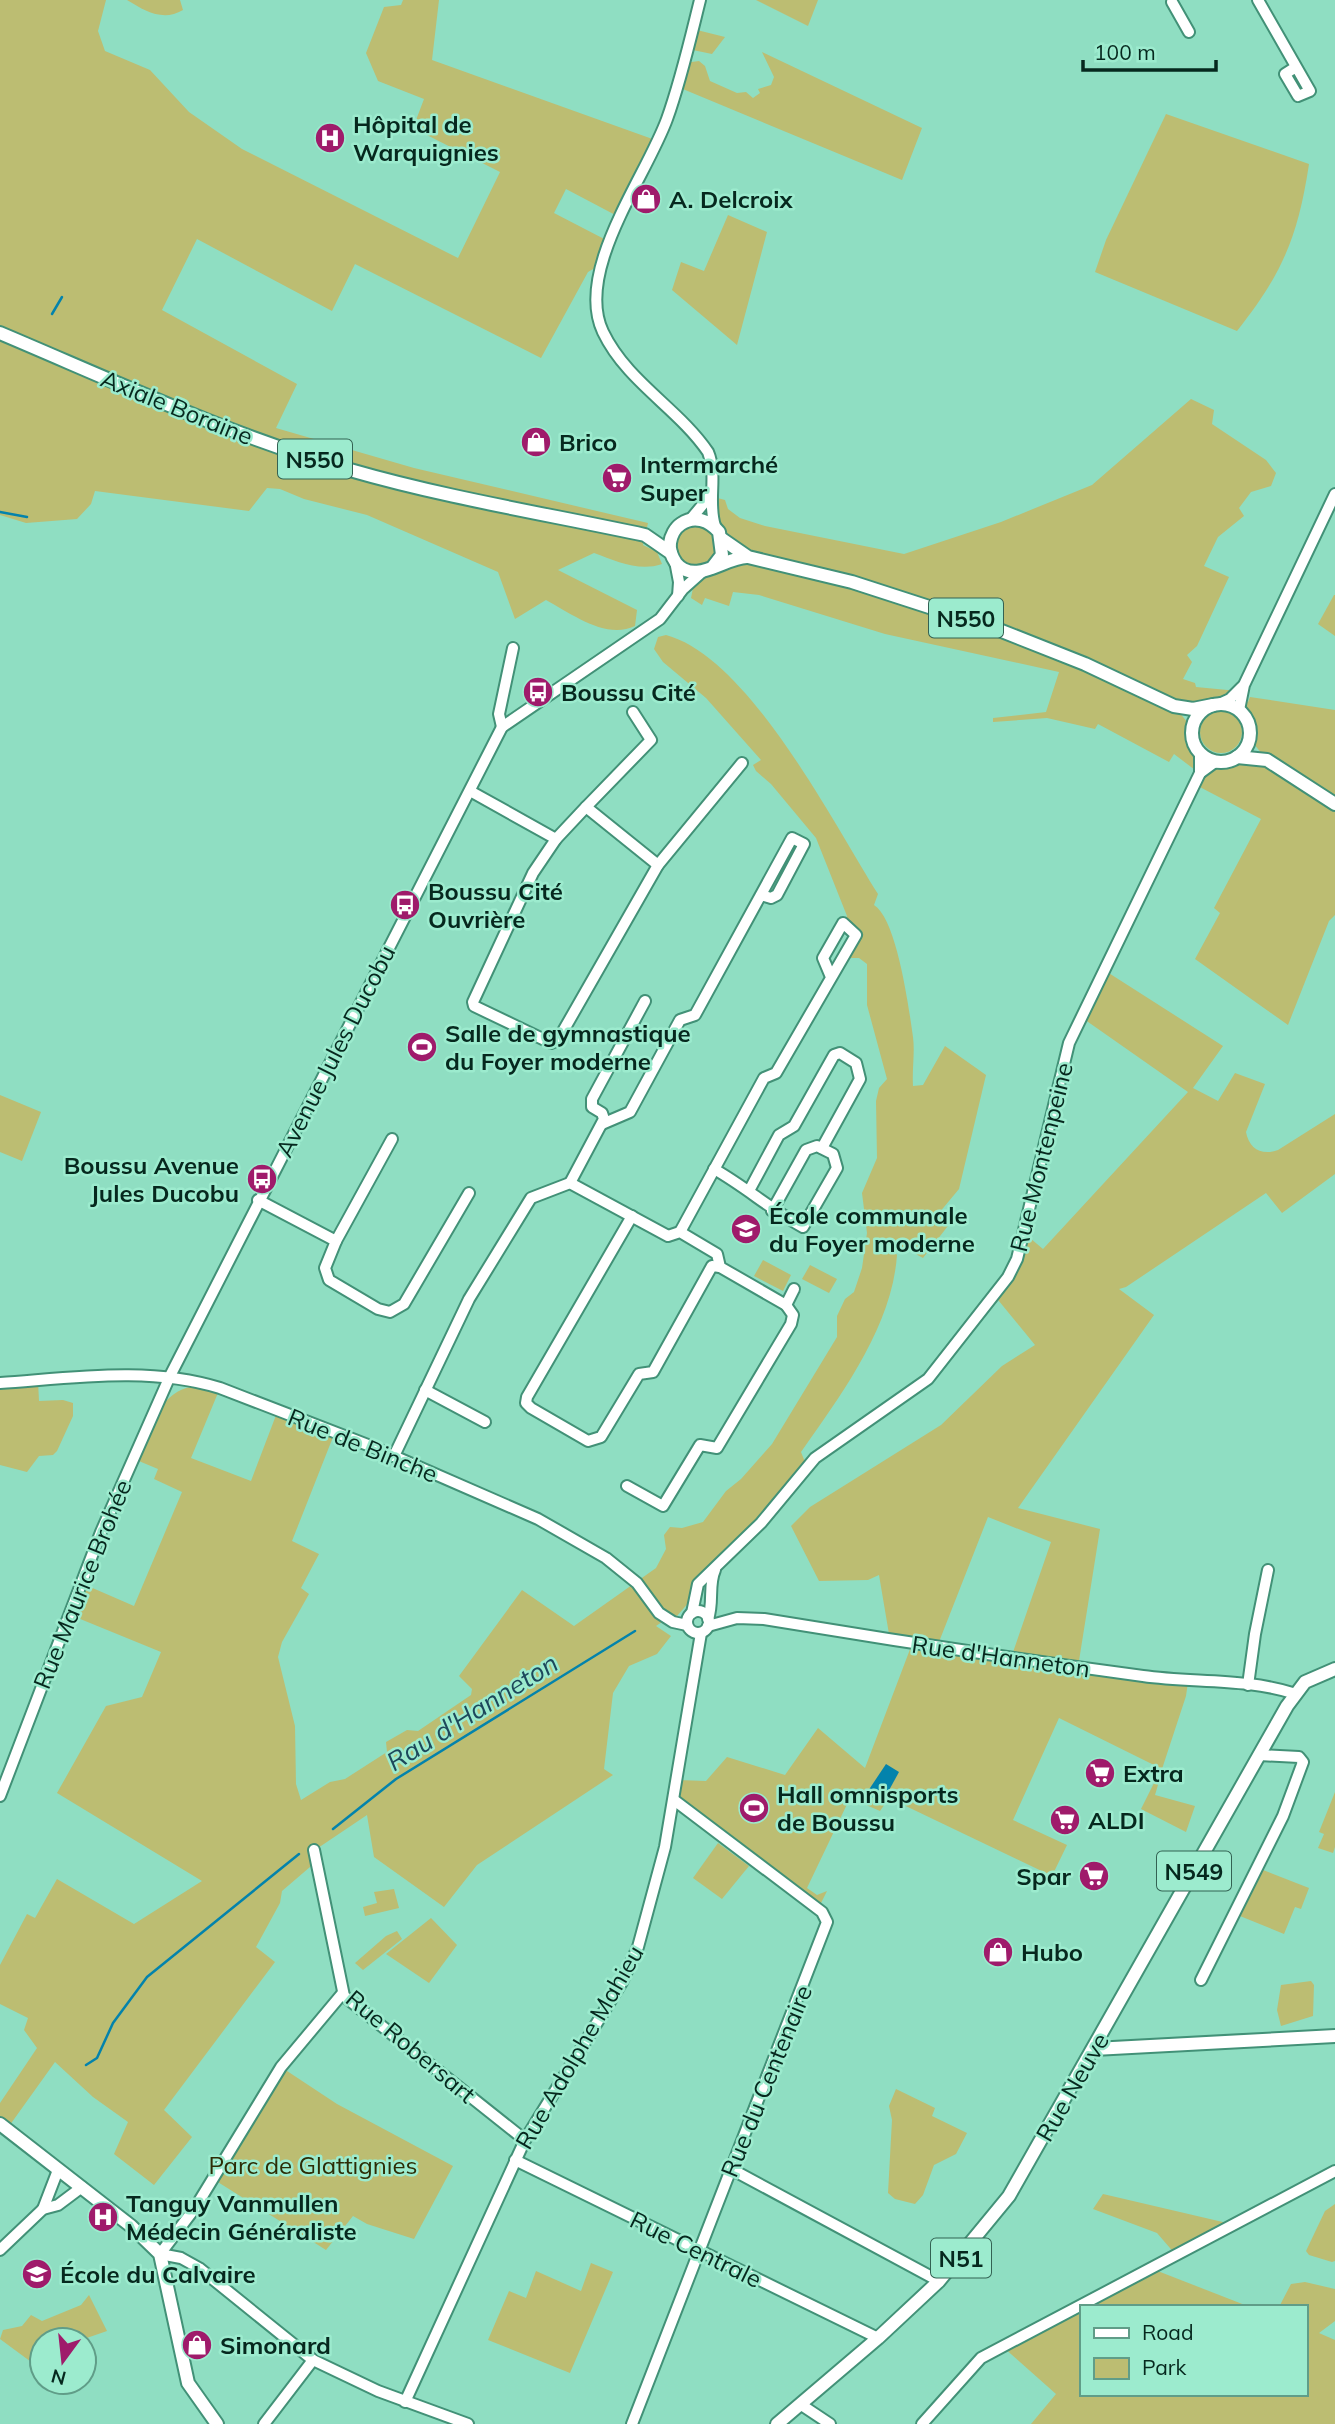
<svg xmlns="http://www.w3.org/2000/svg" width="1335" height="2424" font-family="Mulish,sans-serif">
	<rect width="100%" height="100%" fill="#8fdec2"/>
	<g fill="#bcbd72" fill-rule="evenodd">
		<path d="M0,0h106l-8,31 7,20 45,19 39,42 53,37 216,109 42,-86 -87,-44 11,-29 -46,-18 -12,-28 18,-46 17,-2 2,-5h36l-7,60 226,81 -37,77 -55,-29 -12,24 56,29 -10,23 -12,7 -47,86 -186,-94 -23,47 -135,-72 -35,71 135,74 -21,44 138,40 234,55 -5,22 14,7 5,12c-23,8 -46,-3 -68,-11l-36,17 79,40 -2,16c-29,14 -63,-12 -89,-26l-31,19 -17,-47 -131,-57 -63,-16 -24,-10 -13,-1 -18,23 -154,-20 -4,13 -14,15 -51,4 -26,-8z"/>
		<path d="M127,0h53l3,10c-20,12 -38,1 -56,-10z"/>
		<path d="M756,0h62l-10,26z"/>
		<path d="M693,29l32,8 -13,17 -24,-5z"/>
		<path d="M762,52l160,76 -20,52 -224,-93 6,-24 15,-2 6,5 5,15 27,12 9,-1 7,6 7,-5 -2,-4 13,-4 3,-8z"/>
		<path d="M1166,114l143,50c-11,72 -26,109 -72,167l-142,-59 11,-32z"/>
		<path d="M728,215l39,17 -30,113 -65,-55 9,-28 23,9z"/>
		<path d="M1191,399l23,11 -2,14 54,36 10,13 -5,13 -20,6 -12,16 5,8 -26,21 -14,29 25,11 -32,69 -10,9 5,7 -9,17 12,4 1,4 42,4 -8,8 -55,8 17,21v9l8,17 15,8 22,-5 29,2 -12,-15 -6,-22 -9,-12 1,-11 8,3 2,-5 85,13v205l-6,6 -41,104 -93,-66 25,-46 -6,-5 47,-89 -67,-35 5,-11 -25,-19 -5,8 -71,-38 -3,5 -48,-11 -54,4v-4l53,-6 13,-40 -174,-38 -126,-39 -26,-3 -4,14 -24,-8 -3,7 -11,-7 2,-10 -10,1 9,-9 54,-23 -24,-18 -12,-43 15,4 3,9 12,9 25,8 139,28 97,-32 91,-37z"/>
		<circle cx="696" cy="545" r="20"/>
		<path d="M1334,595h1v41l-17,-12z"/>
		<path d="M666,635c83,22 167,188 212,259l-4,11c23,14 35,104 39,132 2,15 -1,33 0,49l10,-1 22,-39 41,29 -27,114 -20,24 12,9 -28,36 -26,-14 -5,5 5,6c-5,72 -56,140 -96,197l6,15 -130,149 -16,-2 7,4 -12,8 15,10 -14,18 -28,12 -16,27 -9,76 9,6 -136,90 -33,42 -70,-50 -7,-42 -52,35 2,11 -35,30 -2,12 -24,44 19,15 -111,148 28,27 -38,48 -40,-31 14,-32 -35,-25 -38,-35 -48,67 -7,-5v-21l37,-55 -13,-18 4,-12 -28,-14v-39l27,-51 8,4 22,-39 77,45 68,-43 -145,-88 49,-87 36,-9 19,-45 -93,-38 13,-31 53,23 48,-114 -28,-13 4,-10 -24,-10 26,-59 5,2c18,-18 30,-17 55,-14l-29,70 60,23 27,-71 57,22 -43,109 27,13 -18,34 8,6 -27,48 -4,15 17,69 1,58 5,16 29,-18 15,-3 42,-27 -1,-10 21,-12 11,1 53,-36 1,-6 -13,-13 63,-86 52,36 82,-58 10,-19 -2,-14 6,-8 12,1 21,-6 23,-31 15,-12 31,-35 65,-107v-21l8,-17 9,-7 8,-24 5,-35 -5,-40 15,-35 -1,-57 3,-13 8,-9 -20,-74v-41l-8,-6h-17l13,-23 -12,-12 4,-7 -31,-78 -45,-54 -15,-13 -3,-6 8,-5 -55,-62 -43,-36 -9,-13 4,-12z"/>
		<circle cx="1221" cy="732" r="21"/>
		<path d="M1104,970l119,76 -30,42 25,13 17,-28 30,11 -19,48c3,17 16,24 32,18l57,-36v60l-53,39 -16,-20 -140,94 -7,2 35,26 -136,193 82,21 -22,138 110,15 -2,14 -24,73 -103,-51 -46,102 54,25 -15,31 -163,-78 -9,13 -30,-13 -43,90 10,7 10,-4 -9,18 -144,-109 4,-20 28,1 21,-24 58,18 33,-47 47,40 47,-124 -22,-4 -11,-65 -11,5 -49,1 -28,-55 19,-19 131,-82 61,-59 33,-21 -41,-50 30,-62 19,16 145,-157 -107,-75zM988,1517l63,25 -40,116 -74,-11z"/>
		<path d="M0,1095l41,17 -19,49 -22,-9z"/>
		<path d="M763,1260l28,15 -8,16 -29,-15z"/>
		<path d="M810,1265l27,14 -8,14 -27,-14z"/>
		<path d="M38,1381l1,20 24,-1 10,3v13l-16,35 -4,4 -14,1 -12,16 -27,-7v-82z"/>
		<path d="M1157,1777l3,1 -5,17 40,11 -9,26 -45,-23z"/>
		<path d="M1335,1792v55l-2,6 -15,-5 6,-14 -5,-2z"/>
		<path d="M718,1843l31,23 -27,33 -29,-21z"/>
		<path d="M1258,1868l51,20 -8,21 -6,-2 -11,27 -49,-20z"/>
		<path d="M394,1889l5,19 -34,8 -2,-9 14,-4 -3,-11z"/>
		<path d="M431,1918l26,27 -28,38 -43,-29z"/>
		<path d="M397,1931l5,8 -39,31 -8,-7 31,-27z"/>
		<path d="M1311,1981l3,4 -1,31 -32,10 -4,-16 4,-25z"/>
		<path d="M281,2067l56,37 116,62 -39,73 -47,-15 -14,-8 -27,34 -113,-71z"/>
		<path d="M896,2089l39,19 -3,8 35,17 -11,21 -22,11 -11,30 -8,9 -20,-5 -7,-6 4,-73 -3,-14z"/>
		<path d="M1103,2194l124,29 -51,32 -19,-22 -64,-24z"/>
		<path d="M1335,2204v57l-3,1 -23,-7 -3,-4 19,-40z"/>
		<path d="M591,2263l22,9 -43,101 -82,-33 21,-49 17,7 10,-27 45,20z"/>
		<path d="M1150,2268l100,39h-169v87h224v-87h-26l12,-23 14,-2 30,7v32l-16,12 16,7v84h-304l25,-30 -53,-47z"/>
		<path d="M89,2295l18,36 -26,9h-39v30l-42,-31 3,-9 19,-4 9,-11 11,6 39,-16z"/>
	</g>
	<path fill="#0383ac" d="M886,1764l13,8 -17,31 -16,-9z"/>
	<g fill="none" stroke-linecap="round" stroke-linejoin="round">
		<g stroke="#0383ac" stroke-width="2.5">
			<path d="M52,314l10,-17"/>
			<path d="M0,512l27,5"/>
			<path d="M333,1829l63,-50 239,-148"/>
			<path d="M86,2065l11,-7 16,-35 34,-46 152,-123"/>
		</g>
		<g stroke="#429177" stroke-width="14">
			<g id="minor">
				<path d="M700,0c-10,40 -19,80 -33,119 -21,58 -93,152 -64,213 24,50 75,76 105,120 10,24 -1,49 7,74"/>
				<path d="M1258,0l52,91 -12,5 -13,-22 11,-7"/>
				<path d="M1172,2l17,30"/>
				<path d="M690,520l20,-24"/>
				<path d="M675,561l4,21 -1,14"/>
				<path d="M1219,704l11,-5 12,-12"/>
				<path d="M1239,710l5,-25 91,-191"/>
				<path d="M633,712l18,28 -65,67 72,58"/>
				<path d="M502,727l-3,-13 14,-66"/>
				<path d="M1200,773l15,-11"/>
				<path d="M470,791l86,48"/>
				<path d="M586,807l-30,32 -23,34 -60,129 1,4 77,37 7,-3 100,-175 84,-102"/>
				<path d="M602,1124l28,-12 50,-92 15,-5 97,-177 12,6 -27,51 -6,3 -10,-3"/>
				<path d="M714,1169c32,18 57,41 89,58l34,-59 -4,-14 -16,-8 -11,4 -34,61"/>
				<path d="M570,1183l34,-64 -2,-6 -10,-6v-8l53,-98"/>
				<path d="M750,1189l29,-54 15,-9 40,-71 6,-2 16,10 4,16 -38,69"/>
				<path d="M258,1200l78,41 -11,27 4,12 49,29 12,3 14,-8 65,-111"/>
				<path d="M632,1216l-105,181 -1,6 5,5 57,33 13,-4 38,-63 14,-2 59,-106 8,1"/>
				<path d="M680,1232l84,-154 12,-5 80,-138 -13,-12 -20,35 8,19"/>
				<path d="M336,1241l56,-102"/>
				<path d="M786,1305l8,-16"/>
				<path d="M0,1383c72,-5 149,-17 220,5l153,59 165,72 68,39 31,25 22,30 14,9 14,3"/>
				<path d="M425,1390l60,32"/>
				<path d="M394,1456l75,-157 62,-101 39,-15 98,53 12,-4 37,22 3,13 66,38 7,10 -2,9 -74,124 -17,-3 -37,61 -36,-20"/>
				<circle cx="698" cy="1622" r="11"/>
				<path d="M692,1613l6,-29 63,-61 54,-65 113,-79 80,-102 9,-18 52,-216 131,-270v-19"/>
				<path d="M708,1619c6,-17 0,-34 7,-49"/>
				<path d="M708,1626l29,-8 27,1c126,21 252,40 379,57 49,7 105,2 153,18"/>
				<path d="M1248,1685l7,-51 13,-64"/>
				<path d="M0,1796l101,-264 69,-156 332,-649 158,-108 23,-30 19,-17"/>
				<path d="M314,1850l30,146 181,144"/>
				<path d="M1201,1980l82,-164 20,-54 -4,-5 -40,-2"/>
				<path d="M342,1994l-61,73 -86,141 -35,46 21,4 18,10 114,92 65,31 90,33"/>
				<path d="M515,2160l363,178"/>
				<path d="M731,2169l208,112"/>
				<path d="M43,2209l15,-39"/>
				<path d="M0,2250l43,-41 15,-4 24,-18"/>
				<path d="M405,2402l120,-262 97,-158 16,-35 27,-100 36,-214"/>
				<path d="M800,2404l30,20"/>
				<path d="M264,2424l49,-64"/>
				<path d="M632,2424l195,-502 -5,-10 -148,-112"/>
				<path d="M922,2424l59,-66 354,-187"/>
			</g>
		</g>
		<g stroke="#429177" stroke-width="16">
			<g id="major">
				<path d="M0,333c116,49 229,102 350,137 97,28 197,44 295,65l26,18"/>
				<path d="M722,539l26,18 104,25 142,46 91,36 89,42 19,3 20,-4"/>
				<path d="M712,568l10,-13 -3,-23c-10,-12 -25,-17 -38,-8 -6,4 -10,12 -11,19 -1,7 2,14 6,20 19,23 49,-6 71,-6"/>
				<circle cx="1221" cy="733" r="29"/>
				<path d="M1237,757l30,3 68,44"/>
				<path d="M1094,2049l241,-13"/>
				<path d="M0,2124l131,102 29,28 28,129 29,41"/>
				<path d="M777,2424l101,-86 61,-57 70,-85 278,-490 18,-24 30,-13"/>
			</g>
		</g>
		<use href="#minor" stroke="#fff" stroke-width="10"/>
		<use href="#major" stroke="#fff" stroke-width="12"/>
	</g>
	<defs>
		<g id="hospital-disc" transform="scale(1.575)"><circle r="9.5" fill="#9f1b6b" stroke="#9cebce"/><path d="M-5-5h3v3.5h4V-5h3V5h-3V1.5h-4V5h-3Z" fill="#fff"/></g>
		<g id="shop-disc" transform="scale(1.575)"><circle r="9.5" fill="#9f1b6b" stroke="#9cebce"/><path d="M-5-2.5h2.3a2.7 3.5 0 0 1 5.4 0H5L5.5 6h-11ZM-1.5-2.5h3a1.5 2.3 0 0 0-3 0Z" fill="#fff"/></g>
		<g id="supermarket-disc" transform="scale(1.575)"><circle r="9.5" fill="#9f1b6b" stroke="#9cebce"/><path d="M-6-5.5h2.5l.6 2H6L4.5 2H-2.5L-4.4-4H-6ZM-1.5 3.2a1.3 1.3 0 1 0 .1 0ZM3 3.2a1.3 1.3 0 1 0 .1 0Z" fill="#fff"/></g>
		<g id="bus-disc" transform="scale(1.575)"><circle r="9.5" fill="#9f1b6b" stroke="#9cebce"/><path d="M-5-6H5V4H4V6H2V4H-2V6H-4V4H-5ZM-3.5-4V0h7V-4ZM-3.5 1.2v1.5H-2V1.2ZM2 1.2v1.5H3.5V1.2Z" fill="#fff"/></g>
		<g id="stadium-disc" transform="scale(1.575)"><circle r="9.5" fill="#9f1b6b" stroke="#9cebce"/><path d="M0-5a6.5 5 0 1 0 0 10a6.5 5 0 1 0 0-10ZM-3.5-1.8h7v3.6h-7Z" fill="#fff"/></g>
		<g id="school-disc" transform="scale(1.575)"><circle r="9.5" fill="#9f1b6b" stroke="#9cebce"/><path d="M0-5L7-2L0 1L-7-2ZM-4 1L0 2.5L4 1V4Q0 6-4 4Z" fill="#fff"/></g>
	</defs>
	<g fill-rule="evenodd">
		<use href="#hospital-disc" x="330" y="138"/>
		<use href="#shop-disc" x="646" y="199"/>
		<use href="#shop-disc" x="536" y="442"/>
		<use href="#supermarket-disc" x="617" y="478"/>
		<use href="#bus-disc" x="538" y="692"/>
		<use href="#bus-disc" x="405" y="905"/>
		<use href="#stadium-disc" x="422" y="1047"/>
		<use href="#bus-disc" x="262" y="1179"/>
		<use href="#school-disc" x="746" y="1229"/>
		<use href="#supermarket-disc" x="1100" y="1773"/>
		<use href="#stadium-disc" x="754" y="1808"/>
		<use href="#supermarket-disc" x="1065" y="1820"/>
		<use href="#supermarket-disc" x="1094" y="1876"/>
		<use href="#shop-disc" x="998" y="1952"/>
		<use href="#hospital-disc" x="103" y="2217"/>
		<use href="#school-disc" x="37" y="2274"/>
		<use href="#shop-disc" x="197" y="2345"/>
	</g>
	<g text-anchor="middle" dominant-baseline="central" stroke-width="5" stroke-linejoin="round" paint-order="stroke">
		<g fill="#9cebce" stroke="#336253" stroke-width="2">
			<rect x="278" y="439.5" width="74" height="39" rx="5"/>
			<rect x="929" y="598.5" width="74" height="39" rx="5"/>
			<rect x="1157" y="1851.5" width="74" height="39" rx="5"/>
			<rect x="931" y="2238.5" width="60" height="39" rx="5"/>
		</g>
		<g font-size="23" font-weight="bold" fill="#06281e">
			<text x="315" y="459">N550</text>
			<text x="966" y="618">N550</text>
			<text x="1194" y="1871">N549</text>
			<text x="961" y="2258">N51</text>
		</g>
		<g font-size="24" font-weight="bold" fill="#06281e" stroke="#9cebce" text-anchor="start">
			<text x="353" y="124">Hôpital de<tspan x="353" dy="28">Warquignies</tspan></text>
			<text x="669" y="199">A. Delcroix</text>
			<text x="559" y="442">Brico</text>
			<text x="640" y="464">Intermarché<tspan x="640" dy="28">Super</tspan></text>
			<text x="561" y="692">Boussu Cité</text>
			<text x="428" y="891">Boussu Cité<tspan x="428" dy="28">Ouvrière</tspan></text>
			<text x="445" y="1033">Salle de gymnastique<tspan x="445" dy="28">du Foyer moderne</tspan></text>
			<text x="239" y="1165" text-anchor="end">Boussu Avenue<tspan x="239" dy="28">Jules Ducobu</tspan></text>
			<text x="769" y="1215">École communale<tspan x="769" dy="28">du Foyer moderne</tspan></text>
			<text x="1123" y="1773">Extra</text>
			<text x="777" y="1794">Hall omnisports<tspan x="777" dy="28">de Boussu</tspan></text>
			<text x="1088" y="1820">ALDI</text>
			<text x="1071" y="1876" text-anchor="end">Spar</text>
			<text x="1021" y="1952">Hubo</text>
			<text x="126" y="2203">Tanguy Vanmullen<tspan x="126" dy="28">Médecin Généraliste</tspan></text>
			<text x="60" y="2274">École du Calvaire</text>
			<text x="220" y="2345">Simonard</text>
		</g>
		<g font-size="24" fill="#06281e" stroke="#9cebce">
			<text transform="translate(177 407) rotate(22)">Axiale Boraine</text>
			<text transform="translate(335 1051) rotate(-63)">Avenue Jules Ducobu</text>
			<text transform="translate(1041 1157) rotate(-76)">Rue Montenpeine</text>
			<text transform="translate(363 1445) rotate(22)">Rue de Binche</text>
			<text transform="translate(82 1584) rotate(-68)">Rue Maurice Brohée</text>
			<text transform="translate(1001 1656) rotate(8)">Rue d'Hanneton</text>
			<text transform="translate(411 2046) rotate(40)">Rue Robersart</text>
			<text transform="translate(579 2047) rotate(-60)">Rue Adolphe Mahieu</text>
			<text transform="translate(766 2081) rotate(-68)">Rue du Centenaire</text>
			<text transform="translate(1072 2087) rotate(-60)">Rue Neuve</text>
			<text transform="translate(696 2249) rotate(26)">Rue Centrale</text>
		</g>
		<g font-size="24" fill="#2d2c05" stroke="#9cebce">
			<text x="313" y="2165">Parc de Glattignies</text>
		</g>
		<g font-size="26" font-style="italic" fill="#1d485b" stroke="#9cebce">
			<text transform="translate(472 1712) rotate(-32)">Rau d'Hanneton</text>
		</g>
	</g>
	<rect x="1080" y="2305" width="228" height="91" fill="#9cebce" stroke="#609d88" stroke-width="2"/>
	<rect x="1094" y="2328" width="35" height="10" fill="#ffffff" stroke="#609d88" stroke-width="2"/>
	<text x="1142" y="2340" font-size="21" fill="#06281e">Road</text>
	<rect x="1094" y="2358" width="35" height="21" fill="#bcbd72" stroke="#609d88" stroke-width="2"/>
	<text x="1142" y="2375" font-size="21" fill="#06281e">Park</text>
	<g transform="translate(63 2361) rotate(195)"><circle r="33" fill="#9cebce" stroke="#609d88" stroke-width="2"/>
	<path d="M0-5L12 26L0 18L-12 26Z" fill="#9f1b6b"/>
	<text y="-10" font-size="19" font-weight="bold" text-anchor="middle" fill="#06281e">N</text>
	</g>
	<path d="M1083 60v10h133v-10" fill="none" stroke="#06281e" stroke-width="3.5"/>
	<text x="1094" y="60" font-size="21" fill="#06281e" stroke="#9cebce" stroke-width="5" paint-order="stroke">100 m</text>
</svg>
